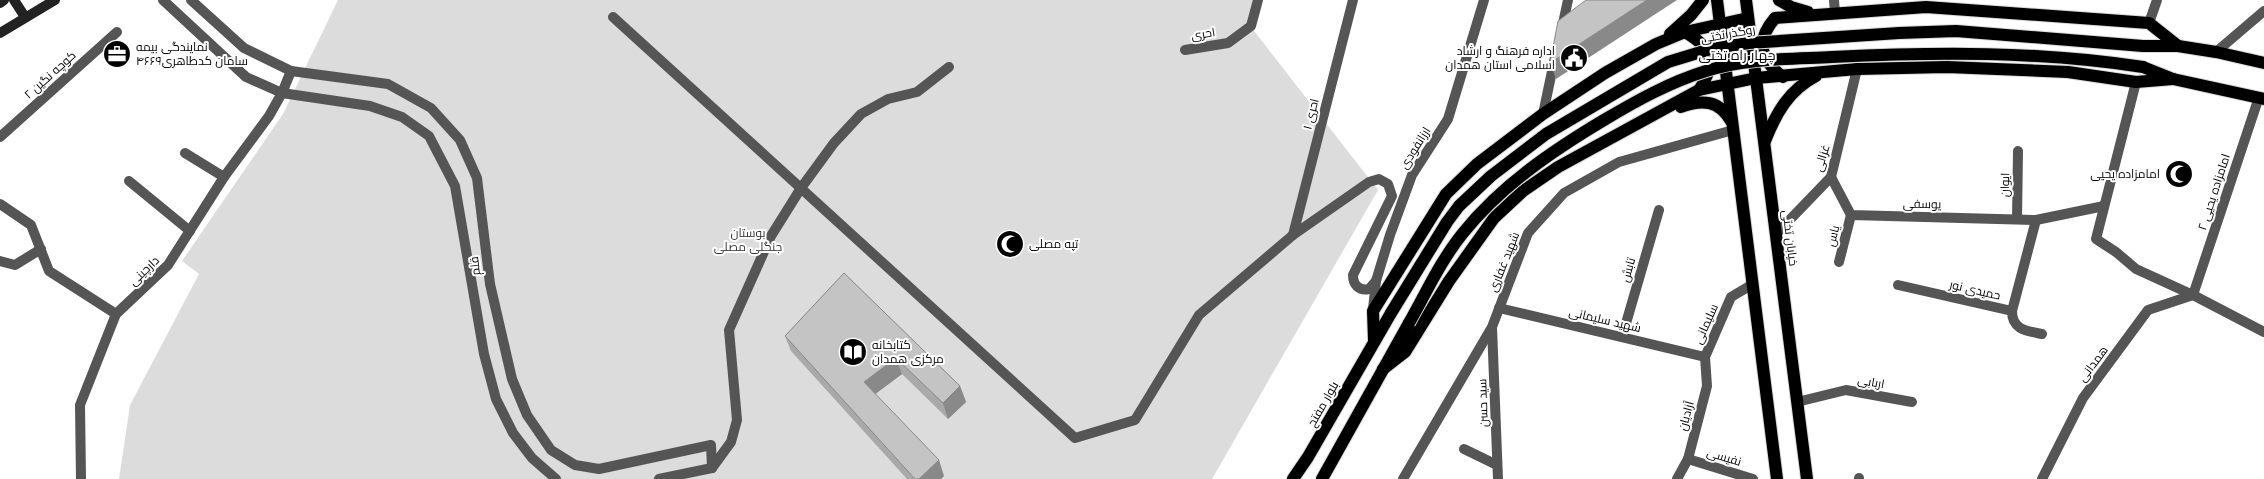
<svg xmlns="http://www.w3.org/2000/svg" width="2264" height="479" font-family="Helvetica,Cairo,sans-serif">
	<rect width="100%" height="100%" fill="#fff"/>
	<path fill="#dcdcdc" d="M338,0h915l-2,27 127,163 -166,289h-1093l11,-74 69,-131 -17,-13 101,-147z"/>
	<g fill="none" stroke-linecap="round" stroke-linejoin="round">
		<g stroke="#dbdbdb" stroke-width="14">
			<g id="primary">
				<path d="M1717,0l60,479"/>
				<path d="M1746,0l61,479"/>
				<path d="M1779,0l12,7 17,5"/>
				<path d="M1685,32c29,17 32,31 14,58"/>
				<path d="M1670,34l21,-19 12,-15"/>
				<path d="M2143,46h35l38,6 48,11"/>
				<path d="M2143,67l30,12 91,20"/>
				<path d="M1783,77c-24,-18 -27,-37 -8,-59l151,-11 223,16 29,23"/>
				<path d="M1681,107c21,-8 38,-7 50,14"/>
				<path d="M1765,141c11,-28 24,-51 51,-65"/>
				<path d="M1374,341l-1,-30 73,-117 31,-30 66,-50 62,-41 51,-29 29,-12 63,-14"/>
				<path d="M1383,369l22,-17 44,-71 45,-63 29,-27 35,-24 141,-77 57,-12 101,-9 90,-2 121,5 68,10 37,-3"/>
				<path d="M1293,479l15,-22 83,-144"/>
				<path d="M1322,479l87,-156"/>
			</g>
		</g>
		<g stroke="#555" stroke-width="10">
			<path d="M163,0l83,77 36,16 88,13 32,11 27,19 26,50 29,168 12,45 17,34 19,25 24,21"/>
			<path d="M191,0l53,48 47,23 97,13 43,24 29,32 17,38 13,106 22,95 15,36 24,35 24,15 24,4 112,-24 1,23"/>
			<path d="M1834,0l1,13"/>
			<path d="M613,17l462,421 60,-18 64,-105 94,-80 76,-53 10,-3 9,5 4,12 -39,79c0,10 6,16 16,14l7,-8"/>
			<path d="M2149,23l8,-23"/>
			<path d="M1562,28l6,-28"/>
			<path d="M1185,50l43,-7 23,-17 7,-26"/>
			<path d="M2136,82l-40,157 20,13 20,17 57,26 71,37"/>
			<path d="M1543,114l12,-57"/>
			<path d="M0,137l117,-105"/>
			<path d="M185,153l39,24"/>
			<path d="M1831,177l20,38 185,5 68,-14"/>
			<path d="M129,181l61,50"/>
			<path d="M0,204l31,21 18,46 67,43"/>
			<path d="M2017,219l1,-68"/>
			<path d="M1776,234l55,-57 26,-108"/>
			<path d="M1293,235l60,-235"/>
			<path d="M0,261l15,4 26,-16"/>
			<path d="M1839,262l12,-47"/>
			<path d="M1898,285l114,26 24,-91"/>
			<path d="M2193,295l66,-198"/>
			<path d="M1499,308l206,49"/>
			<path d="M1373,309l3,-28 14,-46 22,-60 36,-56 36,-119"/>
			<path d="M2012,311c0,19 15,20 30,23"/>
			<path d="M1492,328l6,151"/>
			<path d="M1622,337l37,-127"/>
			<path d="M1797,402l49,-12 66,12"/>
			<path d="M1464,449l33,16"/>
			<path d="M1688,459l65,20"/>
			<path d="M712,468l19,-26 6,-22 -8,-90 42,-94 30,-48 33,-45 27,-29 27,-15 29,-7 32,-25"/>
			<path d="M81,479l-1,-74 36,-91 52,-49 56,-88 45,-61 13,-23 9,-22"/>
			<path d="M659,479l53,-11"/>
			<path d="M1403,479l89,-152 36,-94 36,-40 55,-31 114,-32"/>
			<path d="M1677,479l11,-20 19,-73 -2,-29 26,-60 22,-13"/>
			<path d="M1859,479v-1"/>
			<path d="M2042,479l41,-81 65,-88 45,-15"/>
		</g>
		<path stroke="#555" stroke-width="10" d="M2216,52l48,-41"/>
		<g stroke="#222" stroke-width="10">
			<path d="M14,0l11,17"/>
			<path d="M0,3l4,-3"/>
			<path d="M0,33l55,-33"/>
		</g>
		<use href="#primary" stroke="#000" stroke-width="12"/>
		<g stroke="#dbdbdb" stroke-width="14" stroke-linecap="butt">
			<g id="primary-bridge">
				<path d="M1391,313l56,-91 12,-16 32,-30 55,-42 122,-72 46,-14 35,-5 150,-10 57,-2 187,15"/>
				<path d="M1409,323c17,-30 32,-63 54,-90 39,-48 89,-82 141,-113 32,-19 66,-38 102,-49 40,-13 85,-12 126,-14 104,-5 207,-6 311,10"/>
			</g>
		</g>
		<use href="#primary-bridge" stroke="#000" stroke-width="12"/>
	</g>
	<path fill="#a9a9a9" d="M844,273l116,113 6,16 -18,17 -46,-45 -27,20 69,82 -3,3h-34l-116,-128 -6,-15z"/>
	<g fill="#898989">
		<path d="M1647,0h30l-121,79 -6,-16z"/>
		<path d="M896,358l6,16 -32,24 -6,-16z"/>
		<path d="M960,386l6,16 -18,17 -5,-16z"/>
		<path d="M939,460l5,16 -3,3h-22z"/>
	</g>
	<g fill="#c4c4c4" stroke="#898989">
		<path d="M1586,0h61l-97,63 8,-42z"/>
		<path d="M844,273l116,113 -17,17 -47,-45 -32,24 75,78 -20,19h-4l-130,-143z"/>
	</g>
	<defs>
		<g id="office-disc" transform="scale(1.4375)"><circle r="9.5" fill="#000" stroke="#fff"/><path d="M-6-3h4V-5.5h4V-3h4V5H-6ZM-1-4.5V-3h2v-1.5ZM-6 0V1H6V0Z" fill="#fff"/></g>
		<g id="civic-disc" transform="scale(1.4375)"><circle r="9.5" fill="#000" stroke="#fff"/><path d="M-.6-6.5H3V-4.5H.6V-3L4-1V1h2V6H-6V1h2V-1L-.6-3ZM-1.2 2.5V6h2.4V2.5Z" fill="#fff"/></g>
		<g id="mosque-disc" transform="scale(1.4375)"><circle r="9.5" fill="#000" stroke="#fff"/><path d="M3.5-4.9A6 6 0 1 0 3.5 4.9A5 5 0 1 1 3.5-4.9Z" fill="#fff"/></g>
		<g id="library-disc" transform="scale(1.4375)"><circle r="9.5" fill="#000" stroke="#fff"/><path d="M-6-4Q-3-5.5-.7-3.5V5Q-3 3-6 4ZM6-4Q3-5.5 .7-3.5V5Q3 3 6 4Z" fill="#fff"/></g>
	</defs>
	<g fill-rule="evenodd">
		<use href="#office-disc" x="117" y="54"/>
		<use href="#civic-disc" x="1574" y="58"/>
		<use href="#mosque-disc" x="2179" y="174"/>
		<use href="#mosque-disc" x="1010" y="244"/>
		<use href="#library-disc" x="853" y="352"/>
	</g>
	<g text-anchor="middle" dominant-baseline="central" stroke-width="4" stroke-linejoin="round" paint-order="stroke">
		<g font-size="12" fill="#000" stroke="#fff">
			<text transform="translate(1203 34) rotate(-9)">احری</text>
			<text transform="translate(1728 34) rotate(-10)">روگذر تختی</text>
			<text transform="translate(50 75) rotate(-42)">کوچه نگین ۲</text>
			<text transform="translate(1311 114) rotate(-76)">احری ۱</text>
			<text transform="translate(1415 148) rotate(-58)">ارزانفودی</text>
			<text transform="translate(1822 158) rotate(-73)">غزالی</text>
			<text transform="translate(2005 185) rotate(-89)">ایوان</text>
			<text transform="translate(2214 192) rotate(-72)">امامزاده یحیی ۲</text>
			<text transform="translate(1922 204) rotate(1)">یوسفی</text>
			<text transform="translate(1833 236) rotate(-76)">یاس</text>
			<text transform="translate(1790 238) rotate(83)">خیابان تختی</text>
			<text transform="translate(1504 262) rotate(-68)">شهید غفاری</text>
			<text transform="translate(475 266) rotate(-97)">قلم</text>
			<text transform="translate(1628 270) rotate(-74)">تابش</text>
			<text transform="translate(144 271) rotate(-44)">دارچینی</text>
			<text transform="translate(1975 290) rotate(13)">حمیدی نور</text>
			<text transform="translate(1605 320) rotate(13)">شهید سلیمانی</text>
			<text transform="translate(1706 324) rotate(-66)">سلیمانی</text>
			<text transform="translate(2093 364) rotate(-53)">همدانی</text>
			<text transform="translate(1871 382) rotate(10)">اربابی</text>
			<text transform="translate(1483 403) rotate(-92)">سید حسن</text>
			<text transform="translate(1323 404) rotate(-60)">بلوار مفتح</text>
			<text transform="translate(1686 416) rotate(-75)">آزادیان</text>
			<text transform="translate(1724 457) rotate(17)">نفیسی</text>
		</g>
		<g font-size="12" fill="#000" stroke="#fff" text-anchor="start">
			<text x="136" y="47">نمایندگی بیمه<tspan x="136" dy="14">سامان کدطاهری۴۶۶۹</tspan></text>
			<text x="1555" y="51" text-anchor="end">اداره فرهنگ و ارشاد<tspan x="1555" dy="14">اسلامی استان همدان</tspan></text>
			<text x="2160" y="174" text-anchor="end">امامزاده یحیی</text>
			<text x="1029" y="244">تپه مصلی</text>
			<text x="872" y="345">کتابخانه<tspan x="872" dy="14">مرکزی همدان</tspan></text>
		</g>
		<g font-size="12" fill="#333" stroke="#fff">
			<text x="748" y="233">بوستان<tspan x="748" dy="14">جنگلی مصلی</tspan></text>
		</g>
		<g font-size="14" fill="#000" stroke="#fff">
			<text x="1737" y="55">چهار راه تختی</text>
		</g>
	</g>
</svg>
